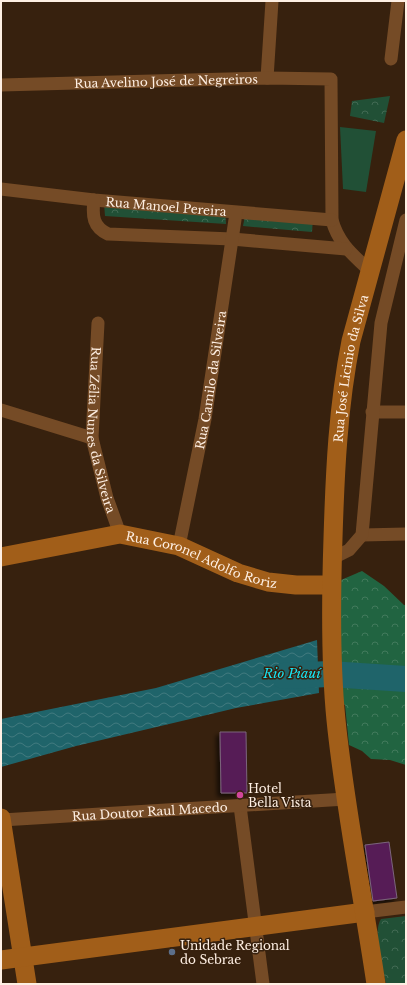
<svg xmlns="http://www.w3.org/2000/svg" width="407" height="985" font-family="'Libre Baskerville',serif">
	<defs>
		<pattern id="forest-crowns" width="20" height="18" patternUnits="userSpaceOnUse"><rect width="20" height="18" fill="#216441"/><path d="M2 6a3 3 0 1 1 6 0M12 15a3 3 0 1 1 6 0" fill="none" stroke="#427a5c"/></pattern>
		<pattern id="park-crowns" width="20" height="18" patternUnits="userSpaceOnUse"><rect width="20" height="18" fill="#215036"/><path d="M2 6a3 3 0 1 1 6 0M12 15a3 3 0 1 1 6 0" fill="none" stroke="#426a53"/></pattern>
		<pattern id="water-waves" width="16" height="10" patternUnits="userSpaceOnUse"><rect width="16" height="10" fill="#1f646a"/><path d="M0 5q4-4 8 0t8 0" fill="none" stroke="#417a7f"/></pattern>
		<filter id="shadow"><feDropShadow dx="-3.5" dy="3.5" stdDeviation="2" flood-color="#0009"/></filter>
	</defs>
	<rect width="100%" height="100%" fill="#37210e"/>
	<path fill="#215036" d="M340,127l36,4 -10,61 -23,-3z"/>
	<path fill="url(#forest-crowns)" d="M362,571l22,15 20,19h2v160l-16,-5 -19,-1 -9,-8 -13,-6 -4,-40 -13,-7 2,-115z"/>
	<g fill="url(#park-crowns)">
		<path d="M390,96l-6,27 -34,-7 2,-15z"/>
		<path d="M104,203l121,7 1,14 -121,-8z"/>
		<path d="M246,211l67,7 -1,14 -69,-6z"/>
		<path d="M406,916v68h-20c-3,-17 -14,-51 -5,-65z"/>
	</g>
	<path fill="url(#water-waves)" d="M317,640l2,53 -83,15 -50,12 -110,26 -75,21v-48l155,-31z"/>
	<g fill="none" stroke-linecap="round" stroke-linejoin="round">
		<path stroke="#1f646a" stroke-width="26" d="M284,676l45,-2 77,5"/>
	</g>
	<g fill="#561f57" stroke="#7b647b" filter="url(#shadow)">
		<path d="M220,732h26l1,61h-26z"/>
		<path d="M389,842l8,56 -24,3 -8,-56z"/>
	</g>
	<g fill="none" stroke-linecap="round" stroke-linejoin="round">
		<g stroke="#754b26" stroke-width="13">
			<path d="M391,59l7,-58"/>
			<path d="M267,78l5,-77"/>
			<path id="s1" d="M1,85l266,-7 64,1 1,141c6,23 21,35 37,50"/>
			<path id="s2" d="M1,189l93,11 238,20"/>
			<path d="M94,200c-2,16 -1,27 14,34l124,5 114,10"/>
			<path id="s3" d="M98,323l-6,115 15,60 13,36"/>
			<path d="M1,410l91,28"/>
			<path d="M372,412h34"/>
			<path d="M362,535l44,-1"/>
			<path id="s4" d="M179,546l26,-127 31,-206"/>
			<path d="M333,558l16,-8 13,-15 19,-212 25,-103"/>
			<path d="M240,806l23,178"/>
			<path id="s5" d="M2,820l344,-21"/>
			<path d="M365,912l41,-5"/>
		</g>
		<g stroke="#a15e19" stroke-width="19">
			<path id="s6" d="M1,557l119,-23 59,12 59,27 30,9 28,3h35"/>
			<path d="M1,818l26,166"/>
			<path d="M1,960l364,-48"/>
			<path id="s7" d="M376,984c-13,-88 -31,-175 -40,-264 -6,-60 -5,-122 -3,-182 2,-66 5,-132 18,-197l55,-201"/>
		</g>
	</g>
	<circle fill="#d1479c" stroke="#37210e" stroke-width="1.5" cx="240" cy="795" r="4"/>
	<circle fill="#5c6f8a" stroke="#37210e" stroke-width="1.5" cx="172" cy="952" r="4"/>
	<g text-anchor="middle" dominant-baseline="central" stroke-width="3" stroke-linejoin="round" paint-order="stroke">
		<g font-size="12" fill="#feefe3" stroke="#37210e">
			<text stroke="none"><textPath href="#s1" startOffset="165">Rua Avelino José de Negreiros</textPath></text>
			<text stroke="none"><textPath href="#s2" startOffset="166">Rua Manoel Pereira</textPath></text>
			<text stroke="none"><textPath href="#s7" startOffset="620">Rua José Licinio da Silva</textPath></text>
			<text stroke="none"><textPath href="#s4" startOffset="169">Rua Camilo da Silveira</textPath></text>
			<text stroke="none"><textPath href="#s3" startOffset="108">Rua Zélia Nunes da Silveira</textPath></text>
			<text stroke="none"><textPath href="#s6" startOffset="207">Rua Coronel Adolfo Roriz</textPath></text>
			<text stroke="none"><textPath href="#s5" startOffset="148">Rua Doutor Raul Macedo</textPath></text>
		</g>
		<g font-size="12" fill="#feefe3" stroke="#37210e" text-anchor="start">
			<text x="248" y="788">Hotel<tspan x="248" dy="14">Bella Vista</tspan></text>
			<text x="180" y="945">Unidade Regional<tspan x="180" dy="14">do Sebrae</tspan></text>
		</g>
		<g font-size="13" font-style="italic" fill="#16e6f6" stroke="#37210e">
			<text x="292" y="673">Rio Piauí</text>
		</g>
	</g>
	<rect width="407" height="985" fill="none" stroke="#feefe3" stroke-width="4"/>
</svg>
